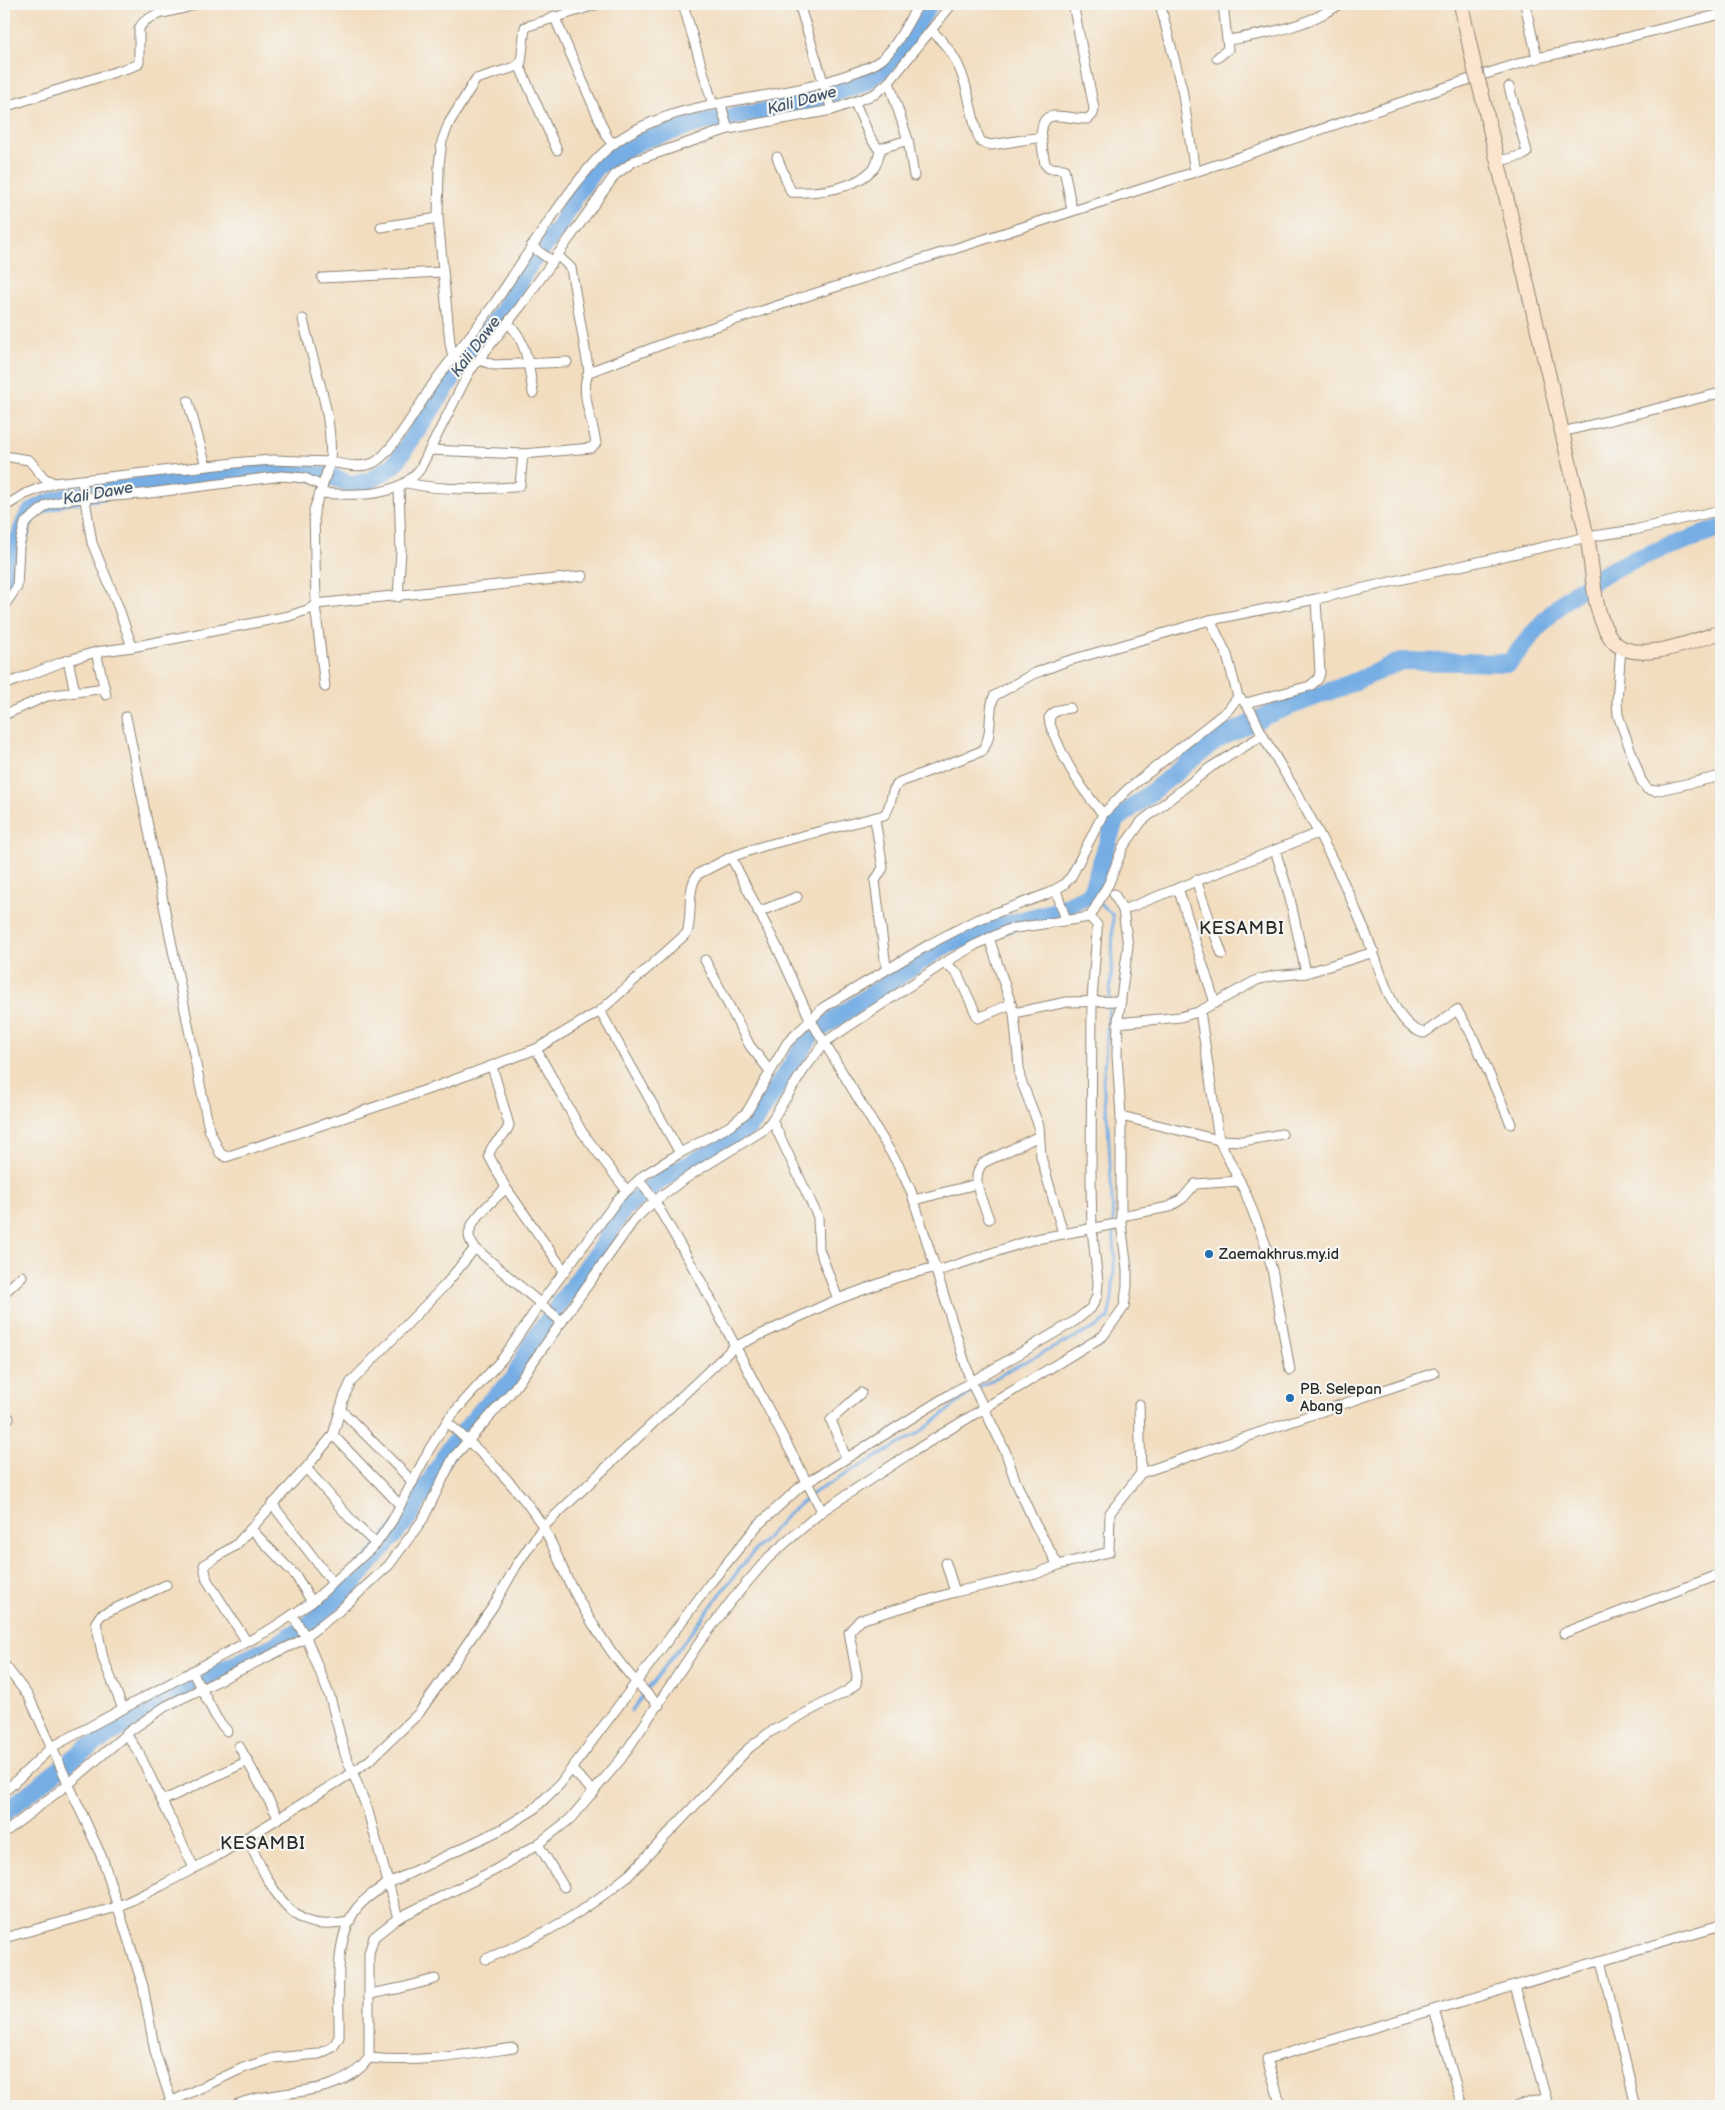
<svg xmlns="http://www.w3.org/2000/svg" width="1725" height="2110" font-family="'Balsamiq Sans',sans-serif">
	<rect width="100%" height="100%" fill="#f6f6f2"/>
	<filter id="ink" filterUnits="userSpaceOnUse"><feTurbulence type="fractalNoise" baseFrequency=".02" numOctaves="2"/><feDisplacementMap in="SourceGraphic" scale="10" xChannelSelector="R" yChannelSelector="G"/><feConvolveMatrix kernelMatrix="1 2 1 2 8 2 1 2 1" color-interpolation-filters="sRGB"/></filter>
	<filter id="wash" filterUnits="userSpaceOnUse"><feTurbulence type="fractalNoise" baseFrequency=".0096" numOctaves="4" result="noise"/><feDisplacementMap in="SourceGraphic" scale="20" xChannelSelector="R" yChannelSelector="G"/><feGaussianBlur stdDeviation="1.12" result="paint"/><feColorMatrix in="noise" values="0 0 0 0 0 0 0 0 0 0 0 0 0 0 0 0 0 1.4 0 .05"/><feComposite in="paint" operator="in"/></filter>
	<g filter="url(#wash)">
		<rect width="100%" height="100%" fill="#f2ddbf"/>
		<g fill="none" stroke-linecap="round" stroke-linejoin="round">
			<path stroke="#74ade4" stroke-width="3" d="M631,1711l117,-153 40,-44 25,-21 106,-60 54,-42 45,-26 76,-37 14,-9 4,-21 3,-42 -7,-131 -5,-42 9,-116 1,-52 -23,-20"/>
			<g stroke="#74ade4" stroke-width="18">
				<path d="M4,591c5,-14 18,-72 26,-78 11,-9 24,-12 36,-16l180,-27 34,-3 55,11 17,7 18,-4 24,-16 76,-113 31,-39 28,-48 30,-38 17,-32 20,-28 44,-26 59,-18 99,-18 66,-22 21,-15 16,-20 29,-44"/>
				<path d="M4,1813l80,-63 100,-62 90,-42 37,-23 39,-36 59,-70 40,-68 37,-44 27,-25 19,-38 70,-96 21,-37 39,-30 76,-41 19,-20 54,-83 131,-88 55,-20 55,-15 38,-17 25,-74 102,-81 50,-25 87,-33 47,-21 108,2c19,-24 43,-54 68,-72 42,-31 96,-45 144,-63"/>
			</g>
		</g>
	</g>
	<g filter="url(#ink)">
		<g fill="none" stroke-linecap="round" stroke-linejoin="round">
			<g stroke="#8e8475" stroke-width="11">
				<g id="minor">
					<path d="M683,4l30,101"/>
					<path d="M799,4l33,106"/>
					<path d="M1160,4l22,85 13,83"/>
					<path d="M1525,4l12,54"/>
					<path d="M554,16l53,121 6,7"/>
					<path d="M931,30c26,24 33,44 40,78 3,11 4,24 10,34l10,3 51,-8"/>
					<path d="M1229,40c40,-7 77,-13 111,-36"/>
					<path d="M1217,58l11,-9 -5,-45"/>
					<path d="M519,65l38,85"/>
					<path d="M855,103l15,34 10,14"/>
					<path d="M721,105l7,24"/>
					<path d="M4,107l133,-42 2,-3v-33c8,-19 40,-16 56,-25"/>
					<path d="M908,140l6,36"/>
					<path d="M777,157l14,35c27,1 62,-2 82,-23 6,-6 4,-14 9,-21l26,-8 -19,-58"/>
					<path d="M1499,161l25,-6 3,-3 -18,-65"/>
					<path d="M1072,210l-8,-41 -15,-1 -4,-4c-2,-13 -11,-49 10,-48 11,0 22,3 33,3l5,-5 1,-6 -21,-104"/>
					<path d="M381,227l57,-9"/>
					<path d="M531,246l21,15"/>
					<path d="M557,255l14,13 18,104"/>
					<path d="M322,278l120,-6"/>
					<path d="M303,319c10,47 31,95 27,143 13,2 30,7 43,1 18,-8 48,-61 60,-79 20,-28 43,-54 63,-83 32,-47 61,-97 99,-140 58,-66 169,-55 246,-84 13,-5 28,-8 40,-17 16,-13 27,-39 38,-56"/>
					<path d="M508,323c19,17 21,45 25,70"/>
					<path d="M479,360l15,5 73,-3"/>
					<path d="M469,372l-16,-15 -3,-14 -12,-125 1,-53 3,-24 7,-18 27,-44 39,-12 6,-5 4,-35 73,-23"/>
					<path d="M188,401l18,65"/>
					<path d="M1562,432l154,-38"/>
					<path d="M430,450l93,4"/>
					<path d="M4,456l25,4 15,18 10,5 190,-21 29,-2 57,2 -9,29"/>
					<path d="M82,481l10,62 26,63 14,41"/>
					<path d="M407,483c36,8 72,6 108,4l5,-2 3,-31 68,-6 5,-5 -1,-5c-3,-19 -16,-49 -6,-66l85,-32 136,-45 385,-123 281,-95 61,-19 43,-9 141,-35"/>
					<path d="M4,507l21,-13 29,-11"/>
					<path d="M398,597l3,-46 -2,-64"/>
					<path d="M316,604l267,-28"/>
					<path d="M315,605l10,82"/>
					<path d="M4,606l13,-19 2,-40 6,-24 22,-18 24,-6 71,-5 140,-18 23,2 17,8"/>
					<path d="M1621,647l-4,54 1,14 23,65 6,9 8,2 62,-14"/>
					<path d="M96,652l10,43"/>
					<path d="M68,660l7,32"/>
					<path d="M4,685l58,-23 34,-10 36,-5 157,-31 21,-7 6,-5 -2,-94 6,-17c33,2 78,6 100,-24l49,-97 51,-65 95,-132 19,-14 94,-32 104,-19 43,-16 14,-12 63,-78"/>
					<path d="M1238,697l-11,-42 -17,-35 106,-21 271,-62 47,-7 87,-20"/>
					<path d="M1246,703l64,-17 8,-7 2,-6 -4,-74"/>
					<path d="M1070,708c-9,1 -16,2 -21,10l1,6c12,34 29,63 53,90"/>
					<path d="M4,715l43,-19 58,-8"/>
					<path d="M126,717l83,412 11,24 6,4 212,-71 98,-37 64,-38 87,-78c6,-18 -1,-44 11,-59l33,-17 32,-11 121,-31c10,-10 4,-24 16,-33l82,-31c12,-16 5,-36 12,-55l39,-22 31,-12 146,-42"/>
					<path d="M875,819l8,49 -8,13 11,86"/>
					<path d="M731,857l46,90 33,72 89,147 12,25 60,191 35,71 9,27 20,44 23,41 -22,9 -81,18 -9,-29"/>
					<path d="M1196,880l13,38 -1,8 6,6 8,22"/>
					<path d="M1178,888l37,115"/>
					<path d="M1056,890l10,30"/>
					<path d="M1114,894l9,16"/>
					<path d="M758,912l39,-15"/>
					<path d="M1090,917l19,-34 14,-36 19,-26 69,-54 52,-32"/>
					<path d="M989,938l25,75 6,65 19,48 2,31 22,76"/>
					<path d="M705,960l45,86 20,25"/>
					<path d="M944,963l13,10 21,45 33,-14"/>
					<path d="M1306,973l68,-21"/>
					<path d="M600,1011l80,142"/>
					<path d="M1200,1011l19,129 27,54 19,49 8,31 17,96"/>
					<path d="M1014,1013l53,-11 54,-1"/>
					<path d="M1118,1023l62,-6 18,-5 59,-32 16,-4 33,-3 -17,-79 -14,-44"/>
					<path d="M536,1049l46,83 45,59"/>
					<path d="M492,1066l17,59c-3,13 -18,16 -20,31l17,32c-10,10 -33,29 -36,42 -3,7 1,13 5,18l87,74"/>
					<path d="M1121,1116l98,24 24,1 39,-7"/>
					<path d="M772,1120l46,97 1,32 19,50"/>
					<path d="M639,1180l15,20 47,81 121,230"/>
					<path d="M506,1188l59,84"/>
					<path d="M914,1200l63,-16"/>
					<path d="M1121,1216l48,-9 14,-9 12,-14 45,-3"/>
					<path d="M989,1219c-6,-17 -20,-41 -6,-56l56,-27"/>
					<path d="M938,1271l93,-31 90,-17"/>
					<path d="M4,1293l18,-17"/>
					<path d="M340,1409l73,73"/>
					<path d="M4,1413l5,5"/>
					<path d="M447,1422c35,31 70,63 95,103 10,17 17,37 26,55 24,47 52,90 91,125"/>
					<path d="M846,1458l-15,-38 30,-27"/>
					<path d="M306,1468l27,-33"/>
					<path d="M1141,1473l293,-100"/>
					<path d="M272,1504l61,79"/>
					<path d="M400,1505l-67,-70 11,-38 7,-15 95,-98 29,-36"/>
					<path d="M251,1529l45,47 16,26"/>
					<path d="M1058,1565l51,-13 1,-39 31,-40 -2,-69"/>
					<path d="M292,1615l14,22 24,60 15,57 22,54 31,110"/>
					<path d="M1564,1633l157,-59"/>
					<path d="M247,1642l-40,-62 -3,-15 32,-20 70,-77 48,55 22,21"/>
					<path d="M4,1664l25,33 74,163 40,126 12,66 17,52"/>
					<path d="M192,1671l25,48 10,12"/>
					<path d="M123,1709l-20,-51 -7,-36 5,-7 65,-30"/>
					<path d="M126,1734l13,19 55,115"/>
					<path d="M239,1746l39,71"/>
					<path d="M572,1770l22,22"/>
					<path d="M4,1792l48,-45 219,-118 41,-27 64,-58 16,-23 38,-73 20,-31 53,-59 37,-54 79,-106 25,-23 36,-22 50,-27 17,-14 40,-69 37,-36 106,-63 44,-23 73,-27 16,-9 8,-8 32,-63 25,-25 100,-79 10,-13c14,9 18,27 26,41 42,68 81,139 109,214 9,23 22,75 51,81l33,-23 15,25 39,89"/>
					<path d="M162,1801l86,-40"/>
					<path d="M4,1833l68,-52 59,-51 35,-24 134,-65 39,-30 50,-46 34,-46 30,-61 60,-68 121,-170c38,-38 86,-62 131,-91l7,-9 31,-49 22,-29 119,-79 31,-18 34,-16 81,-12"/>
					<path d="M247,1837c11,25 32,73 60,84 14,5 28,3 43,1"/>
					<path d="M538,1844l26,43"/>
					<path d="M4,1938l113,-31 44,-21 56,-30 135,-83 19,-14 48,-46 75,-108 22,-39 27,-39 191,-180 104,-48 57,-21 41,-11"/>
					<path d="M486,1959c58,-24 96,-45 144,-85l119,-126 21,-16 77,-41 9,-7 1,-8 -8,-44 11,-12 95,-28"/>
					<path d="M1601,1961l35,145"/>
					<path d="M1515,1986l33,120"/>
					<path d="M370,1994l31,-6 34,-9"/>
					<path d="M1434,2010l28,96"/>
					<path d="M369,2058c49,5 96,-3 144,-10"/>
					<path d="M162,2106l81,-38 31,-10 45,-4 14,-7 6,-10c1,-38 -7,-97 18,-129 8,-10 19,-17 30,-24l115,-55 31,-19 27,-26 152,-203 46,-56 42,-38 149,-92 126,-74 16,-13 6,-12 1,-14 -6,-53 -1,-47 1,-182 5,-69v-6l-7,-8"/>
					<path d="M233,2106c46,-20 104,-5 136,-48v-105l5,-16 24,-19 97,-48 43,-26 32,-25 51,-60 78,-116 33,-43 36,-42 54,-47 87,-57 194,-118 21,-29 3,-21v-17l-6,-46v-107l-4,-61 1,-35 10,-74 -5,-36 195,-77"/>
					<path d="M1281,2106l-14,-47 454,-134"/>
					<path d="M1517,2106l29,-8"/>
				</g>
			</g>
			<g stroke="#8e8475" stroke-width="16">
				<g id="secondary">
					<path d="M1461,4l14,66"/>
					<path d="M1481,91l106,446c5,23 5,46 10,68 3,12 9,29 18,38 23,22 81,-3 106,-11"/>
				</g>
			</g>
			<use href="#minor" stroke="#fff" stroke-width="9"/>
			<use href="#secondary" stroke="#fbe5cf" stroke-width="14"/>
			<g stroke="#8e8475" stroke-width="16" stroke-linecap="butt">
				<path id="secondary-bridge" d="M1475,70l6,21"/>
			</g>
			<use href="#secondary-bridge" stroke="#fbe5cf" stroke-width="14"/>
		</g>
	</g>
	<g fill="#1f6fb2" stroke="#f6f6f2" stroke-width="2">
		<circle cx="1209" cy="1254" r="5"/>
		<circle cx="1290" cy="1398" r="5"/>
	</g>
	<g text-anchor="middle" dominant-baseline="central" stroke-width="4.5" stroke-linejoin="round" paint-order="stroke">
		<g font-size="15" fill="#2b2b2b" stroke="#f6f6f2" text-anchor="start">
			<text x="1219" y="1254">Zaemakhrus.my.id</text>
			<text x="1300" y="1389">PB. Selepan<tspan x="1300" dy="17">Abang</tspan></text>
		</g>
		<g font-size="16" font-style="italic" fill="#45586c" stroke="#f6f6f2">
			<text transform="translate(802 101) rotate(-15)">Kali Dawe</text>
			<text transform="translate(476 347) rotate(-53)">Kali Dawe</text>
			<text transform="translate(98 494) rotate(-10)">Kali Dawe</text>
		</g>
		<g font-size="18" letter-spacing="1" fill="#2b2b2b" stroke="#f6f6f2">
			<text x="1242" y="928">KESAMBI</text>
			<text x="263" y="1843">KESAMBI</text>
		</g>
	</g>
	<rect width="1725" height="2110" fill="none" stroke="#f6f6f2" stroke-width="20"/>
</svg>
